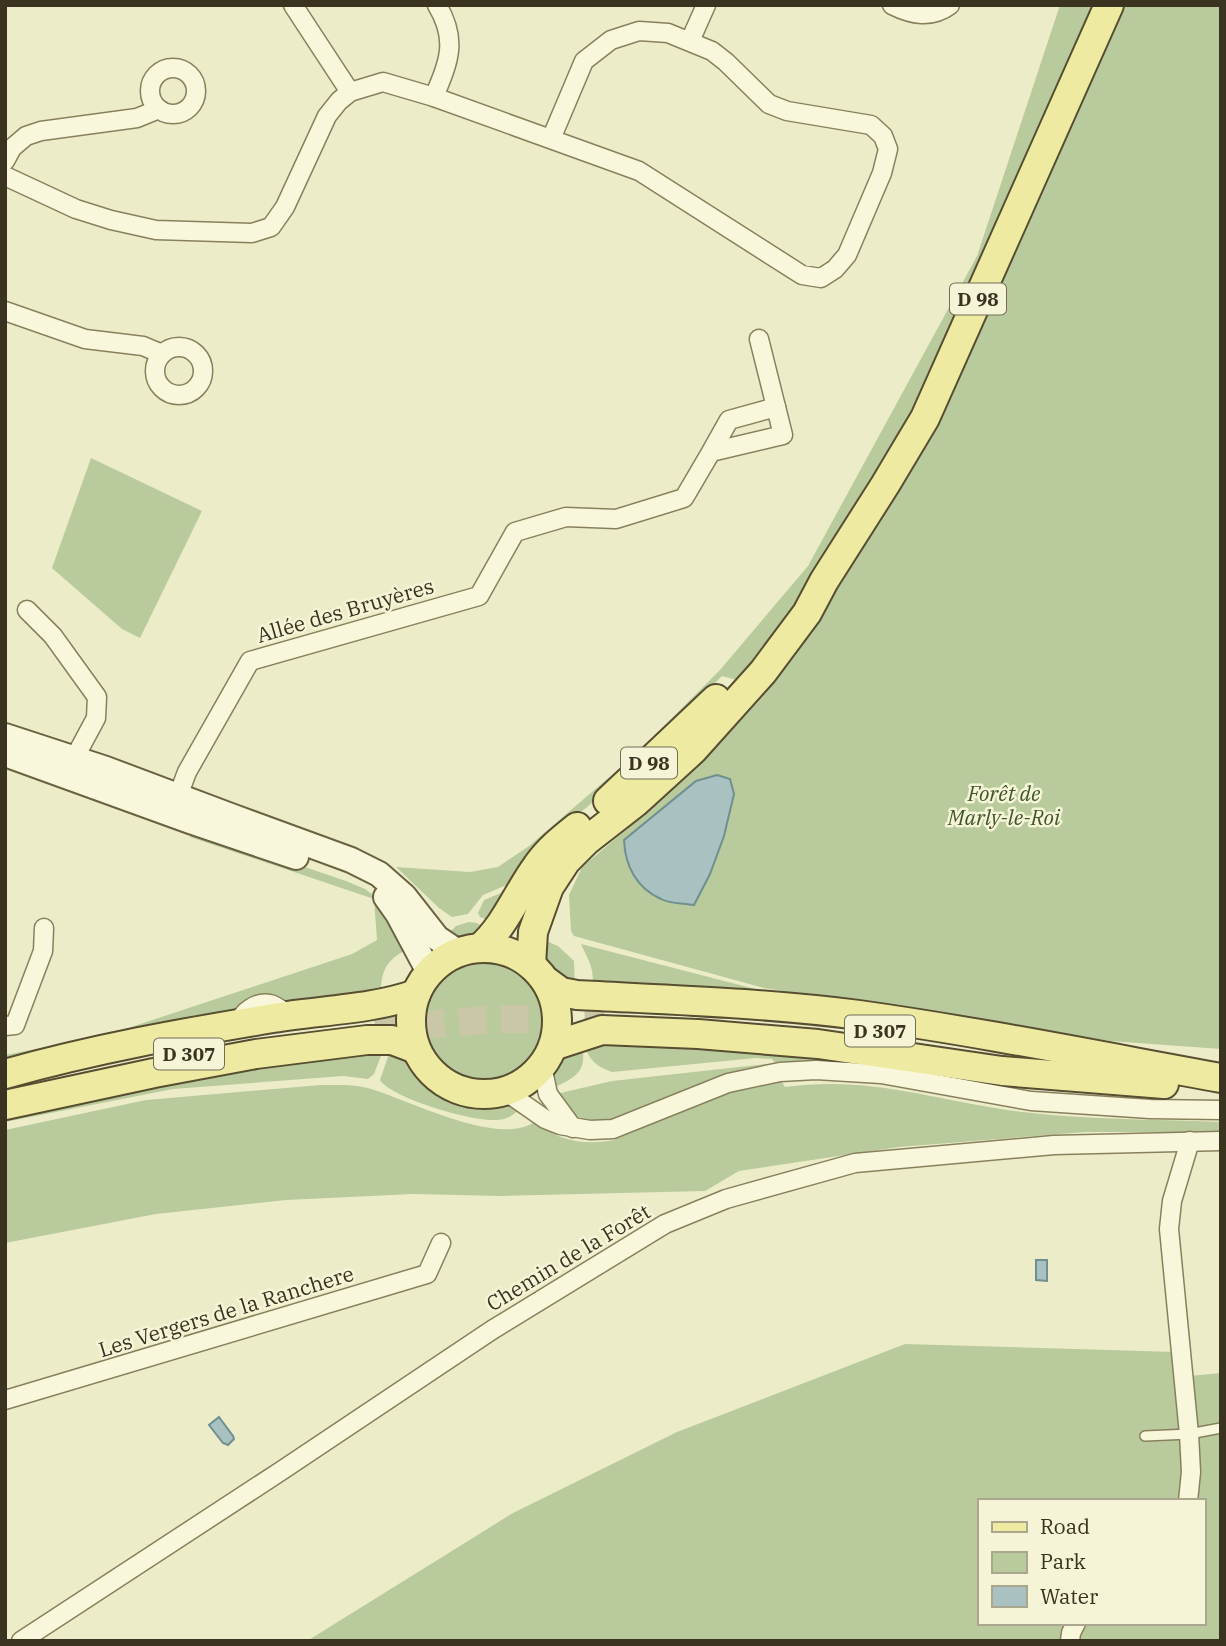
<svg xmlns="http://www.w3.org/2000/svg" width="1226" height="1646" font-family="'IBM Plex Serif',serif">
	<rect width="100%" height="100%" fill="#edecc8"/>
	<g fill="#b9cb9c" fill-rule="evenodd">
		<path d="M1060,5h161v1044l-111,-8 -346,-53 -190,-52 -3,-5 -2,-36 13,-28 65,-55 58,-54 63,-69 -46,-13 -94,94 -42,38 -41,30 -36,46 -26,11 -15,19 -16,3 -13,-9 -43,-41 74,5 28,-5 31,-21 106,-91 85,-85 88,-104 169,-310z"/>
		<path d="M91,458l111,53 -62,127 -18,-9 -70,-61z"/>
		<path d="M193,829l153,52 19,8 12,9 27,53c-18,10 -23,21 -23,41l-376,75v-12l99,-19 248,-82 25,-14 -3,-41 -184,-62z"/>
		<path d="M506,891l-18,29 -8,-3 -2,-4 6,-13z"/>
		<path d="M469,922l8,1 6,4 -13,13h-15l-9,-4 10,-10z"/>
		<path d="M546,941l12,5 16,15 1,30 -24,-17 -8,-14z"/>
		<path d="M581,944l186,48 -174,-2c1,-24 -4,-28 -12,-46z"/>
		<circle cx="485" cy="1022" r="61"/>
		<path d="M596,1038l165,10 77,13 -61,4 -5,-6 -16,-1 -144,14c-15,-5 -23,-12 -28,-27z"/>
		<path d="M386,1043l-12,31 -6,5 -25,-3 -170,13 -168,33v-8z"/>
		<path d="M582,1047c5,24 -6,30 -27,40l-1,-15 5,-14z"/>
		<path d="M391,1048c21,11 29,38 52,50 25,12 52,0 76,11 -5,7 -15,11 -23,11 -23,2 -105,-22 -116,-40z"/>
		<path d="M766,1064l3,2 -165,57c-28,-4 -31,-7 -48,-29l56,-13z"/>
		<path d="M780,1079l5,8c83,-11 142,11 222,23 71,10 143,9 214,12v10h-135l-187,15 -160,24 -34,20 -204,5 -88,-2 -127,6 -130,14 -151,29v-113l141,-30 174,-15c16,0 33,-1 48,3 39,11 127,58 165,35 29,17 47,23 81,17l117,-50z"/>
		<path d="M905,1344l271,8 2,25 43,-4v268h-914l206,-128 164,-81zM979,1501h224v122h-224z"/>
	</g>
	<g fill="#a9c1c0" stroke="#6f8f90" stroke-width="2">
		<path d="M717,775l13,4 4,15 -10,42 -14,38 -16,31c-10,-2 -24,-1 -33,-6 -25,-11 -36,-34 -37,-59l72,-59z"/>
		<path d="M1036,1260h11v21l-11,-1z"/>
		<path d="M219,1417l14,19 1,3 -6,6 -5,-2 -14,-18z"/>
	</g>
	<g fill="none" stroke-linecap="round" stroke-linejoin="round">
		<path stroke="#c9c7a6" stroke-width="28" stroke-dasharray="28 14" stroke-linecap="butt" d="M375,1029l124,-10h105"/>
		<g stroke="#88805d" stroke-width="12">
			<path id="lane" d="M1145,1436l44,-2 32,-6"/>
		</g>
		<g stroke="#88805d" stroke-width="21">
			<g id="street">
				<path d="M293,5l57,87"/>
				<path d="M892,5c20,10 39,14 58,0"/>
				<path d="M690,41l16,-36"/>
				<circle cx="173" cy="91" r="23"/>
				<path d="M434,97c15,-36 24,-57 3,-92"/>
				<path d="M5,161l7,-13 14,-12 15,-5 96,-13 22,-9"/>
				<path d="M5,176l71,33 35,11 45,10 96,3 19,-6 14,-20 42,-91 12,-15 11,-9 33,-10 51,15 205,74 163,104 19,3 14,-9 12,-14 35,-82 6,-24 -5,-13 -12,-11 -84,-14 -18,-7 -43,-42 -14,-11 -44,-18 -29,-2 -28,9 -27,21 -33,78"/>
				<path d="M5,311l80,28 58,7 19,8"/>
				<path d="M759,339l17,68"/>
				<circle cx="179" cy="371" r="24"/>
				<path d="M27,610l26,26 44,61 -1,21 -22,41"/>
				<path d="M178,796l9,-24 63,-111 229,-65 36,-64 51,-15 50,2 68,-21 27,-46 72,-17 -7,-28 -47,13 -18,32"/>
				<path d="M238,1024c4,-12 18,-23 32,-20 6,1 14,8 20,12"/>
				<path d="M5,1026l10,-1 28,-74 1,-23"/>
				<path d="M542,1066l6,28 25,34"/>
				<path d="M505,1091l40,28 15,6 30,5 23,-1 115,-46 52,-11 36,-2 65,4 150,27 119,8 71,1"/>
				<path d="M5,1400l422,-126 14,-31"/>
				<path d="M1188,1501l3,-29 -2,-38 -20,-205 3,-28 18,-60"/>
				<path d="M21,1641l260,-170 211,-141 173,-106 61,-25 129,-36 199,-18 167,-4"/>
				<path d="M1070,1641l1,-8 5,-10"/>
			</g>
		</g>
		<g stroke="#6a6140" stroke-width="28">
			<g id="secondary">
				<path d="M5,736l101,33 125,47 120,44 28,14 25,22 33,42 21,14"/>
				<path d="M5,754l185,67 106,36"/>
				<path d="M386,897l12,17 31,58"/>
			</g>
		</g>
		<g stroke="#574d31" stroke-width="32">
			<g id="primary">
				<path d="M608,801l108,-102"/>
				<path d="M480,948c26,-23 37,-55 57,-82 11,-16 25,-27 40,-39"/>
				<circle cx="484" cy="1021" r="73"/>
				<path d="M531,965l2,-33 16,-45 17,-26 20,-20 50,-39 57,-52 70,-78 44,-59 17,-32 61,-96 40,-67 184,-413"/>
				<path d="M546,981l15,11 16,3c94,5 189,8 282,20 121,17 241,41 362,63"/>
				<path d="M553,1046l49,-16 96,4 120,10 184,27 162,13"/>
				<path d="M5,1074c88,-25 178,-41 268,-56 48,-8 97,-8 143,-24"/>
				<path d="M5,1105l149,-32 102,-19 111,-14h25l24,9"/>
			</g>
		</g>
		<use href="#lane" stroke="#f8f7db" stroke-width="9"/>
		<use href="#street" stroke="#f8f7db" stroke-width="18"/>
		<use href="#secondary" stroke="#f8f7db" stroke-width="24"/>
		<use href="#primary" stroke="#eeeaa2" stroke-width="28"/>
	</g>
	<g text-anchor="middle" dominant-baseline="central" stroke-width="5" stroke-linejoin="round" paint-order="stroke">
		<g fill="#f5f4d7" stroke="#716d57" stroke-width="2">
			<rect x="950" y="283.5" width="56" height="31" rx="5"/>
			<rect x="621" y="747.5" width="56" height="31" rx="5"/>
			<rect x="845" y="1015.5" width="70" height="31" rx="5"/>
			<rect x="154" y="1038.5" width="70" height="31" rx="5"/>
		</g>
		<g font-size="19" font-weight="bold" fill="#393320">
			<text x="978" y="299">D 98</text>
			<text x="649" y="763">D 98</text>
			<text x="880" y="1031">D 307</text>
			<text x="189" y="1054">D 307</text>
		</g>
		<g font-size="21" fill="#393320" stroke="#f5f4d7">
			<text transform="translate(345 610) rotate(-16)">Allée des Bruyères</text>
			<text transform="translate(568 1257) rotate(-31)">Chemin de la Forêt</text>
			<text transform="translate(226 1311) rotate(-17)">Les Vergers de la Ranchere</text>
		</g>
		<g font-size="21" font-style="italic" fill="#3e5528" stroke="#f5f4d7">
			<text x="1004" y="793">Forêt de<tspan x="1004" dy="24">Marly-le-Roi</tspan></text>
		</g>
	</g>
	<rect width="1226" height="1646" fill="none" stroke="#393320" stroke-width="14"/>
	<rect x="978" y="1499" width="228" height="126" fill="#f5f4d7" stroke="#aaa78e" stroke-width="2"/>
	<rect x="992" y="1522" width="35" height="10" fill="#eeeaa2" stroke="#aaa78e" stroke-width="2"/>
	<text x="1040" y="1534" font-size="21" fill="#393320">Road</text>
	<rect x="992" y="1552" width="35" height="21" fill="#b9cb9c" stroke="#aaa78e" stroke-width="2"/>
	<text x="1040" y="1569" font-size="21" fill="#393320">Park</text>
	<rect x="992" y="1586" width="35" height="21" fill="#a9c1c0" stroke="#aaa78e" stroke-width="2"/>
	<text x="1040" y="1604" font-size="21" fill="#393320">Water</text>
</svg>
